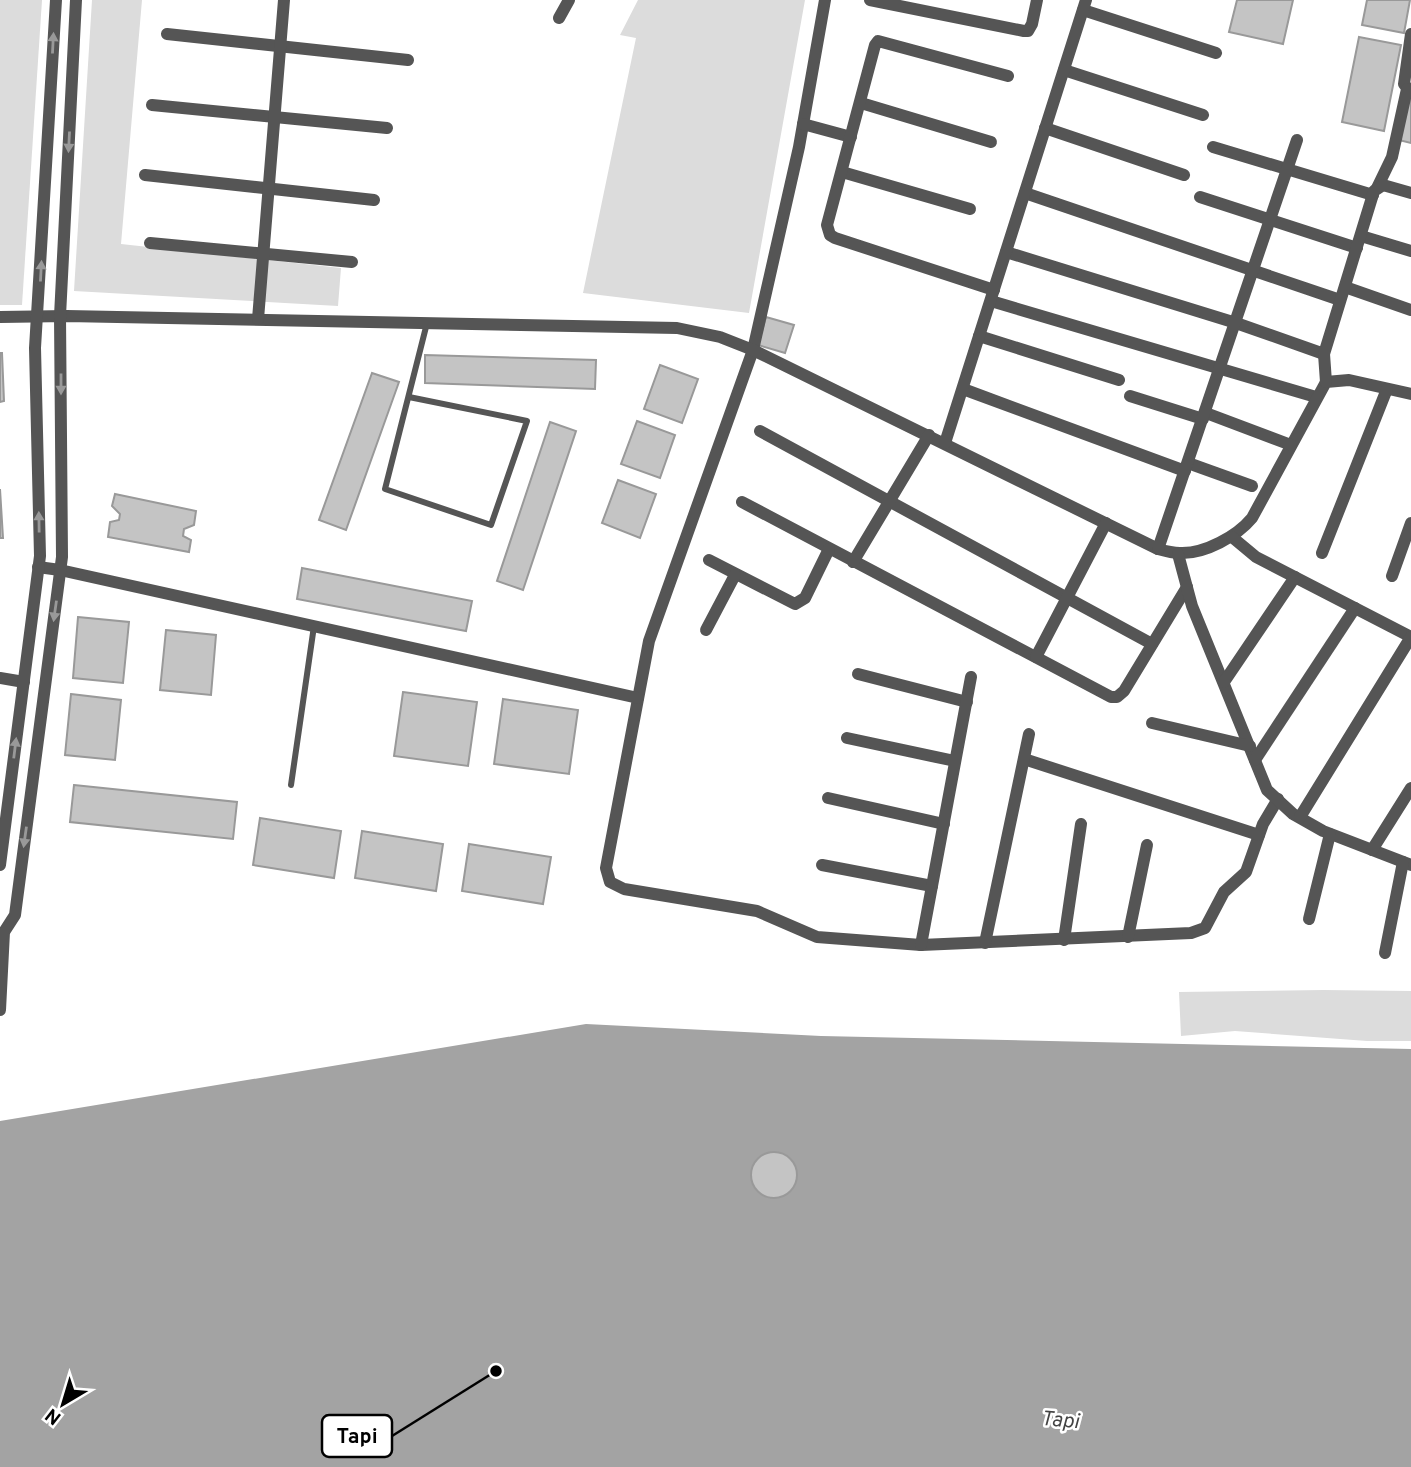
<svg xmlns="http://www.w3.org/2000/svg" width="1411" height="1467" font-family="Overpass,sans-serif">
	<rect width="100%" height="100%" fill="#fff"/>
	<g fill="#dcdcdc">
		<path d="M0,0h42l-20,305h-22z"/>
		<path d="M92,0h50l-21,244 220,24 -3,38 -264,-15z"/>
		<path d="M638,0h167l-56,313 -166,-20 53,-255 -16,-3z"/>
		<path d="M1323,990l88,1v50h-44l-132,-10 -54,5 -2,-44z"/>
	</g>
	<path fill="#a3a3a3" d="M586,1024l235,12 590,13v418h-1411v-346z"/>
	<g fill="#c4c4c4" stroke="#999" stroke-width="2">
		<path d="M1237,0h56l-10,44 -54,-12z"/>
		<path d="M1367,0h43l-6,33 -42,-8z"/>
		<path d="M1359,37l42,8 -17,86 -42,-9z"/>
		<path d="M1409,99l2,1v43l-12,-3z"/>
		<path d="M766,317l28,8 -9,28 -27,-8z"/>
		<path d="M0,353h2l2,48 -4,1z"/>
		<path d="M425,355l171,5 -1,29 -170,-6z"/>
		<path d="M660,365l38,14 -16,44 -38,-14z"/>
		<path d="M372,373l27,9 -53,148 -27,-10z"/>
		<path d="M637,421l38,14 -15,43 -39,-14z"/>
		<path d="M550,422l26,9 -53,159 -26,-9z"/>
		<path d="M618,480l38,14 -16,44 -38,-15z"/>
		<path d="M0,489l3,49h-3z"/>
		<path d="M115,494l81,17 -2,14 -10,4 -1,7 8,4 -2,12 -81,-15 2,-15 9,-2 1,-6 -8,-8z"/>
		<path d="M302,568l170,33 -6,30 -169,-32z"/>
		<path d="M78,617l51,5 -6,61 -50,-5z"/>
		<path d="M166,630l50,5 -5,60 -51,-5z"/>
		<path d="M403,692l74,10 -9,64 -74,-10z"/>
		<path d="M71,694l50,6 -6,60 -50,-5z"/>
		<path d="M503,699l75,11 -9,64 -75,-10z"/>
		<path d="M74,785l163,17 -4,37 -163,-17z"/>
		<path d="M260,818l81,13 -7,47 -81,-13z"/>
		<path d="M362,831l81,13 -7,47 -81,-13z"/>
		<path d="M469,844l82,13 -8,47 -81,-13z"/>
		<circle cx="774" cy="1175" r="23"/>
	</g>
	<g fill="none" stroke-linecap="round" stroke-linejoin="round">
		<g stroke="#555" stroke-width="6">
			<path d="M409,397l118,24 -36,104 -106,-36 42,-166"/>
			<path d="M291,785l23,-159"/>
		</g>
		<g stroke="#555" stroke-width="12">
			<path d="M825,0l-26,147 -46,203 -104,291 -43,227 4,14 14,7 133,22 60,26 104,8 270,-12 14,-5 19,-36 22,-20 17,-48 15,-25"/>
			<path d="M870,0l154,31h4l4,-7 5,-24"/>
			<path d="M1083,10l133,43"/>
			<path d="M559,18l10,-18"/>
			<path d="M167,34l241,26"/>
			<path d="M1064,70l139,45"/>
			<path d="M1411,92l-7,-8 7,-50"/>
			<path d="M861,103l130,39"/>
			<path d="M152,105l235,23"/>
			<path d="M803,124l48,13"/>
			<path d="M1045,128l139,47"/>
			<path d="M1213,147l160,48"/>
			<path d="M842,172l128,37"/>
			<path d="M145,175l229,25"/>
			<path d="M1377,188l15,-31 15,-68"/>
			<path d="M1025,193l315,107"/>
			<path d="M1200,197l157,51"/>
			<path d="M1361,236l50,15"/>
			<path d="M150,243l202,19"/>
			<path d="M1006,252l230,71 88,31"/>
			<path d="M1345,287l66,23"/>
			<path d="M994,290l-159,-52 -5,-3 -3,-10 48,-180 3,-4 130,35"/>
			<path d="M991,301l325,96"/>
			<path d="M0,317l67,-1 610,12 43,9 33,13 405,199c7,2 15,4 22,4 25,1 57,-17 72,-35l74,-136 23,-2 62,14"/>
			<path d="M258,319l26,-319"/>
			<path d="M979,336l140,44"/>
			<path d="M1326,382l-2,-28 50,-163 9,-6 28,8"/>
			<path d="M963,389l222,82"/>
			<path d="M1130,396l73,23"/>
			<path d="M1206,413l85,32"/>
			<path d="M760,431l392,213"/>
			<path d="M945,443l141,-443"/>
			<path d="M1188,463l64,23"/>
			<path d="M742,502l369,195h6l7,-6 63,-104"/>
			<path d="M1232,537l24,20 155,80"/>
			<path d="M1158,549l139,-409"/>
			<path d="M1322,553l65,-164"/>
			<path d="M1178,554l14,52 75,184 26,24 30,17 88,34"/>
			<path d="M709,560l86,44 10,-6 24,-49"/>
			<path d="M853,562l76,-127"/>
			<path d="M38,567l22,3 578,128"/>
			<path d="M1392,576l19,-53"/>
			<path d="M706,630l29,-55"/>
			<path d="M1036,657l70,-134"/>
			<path d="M858,674l109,28"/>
			<path d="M0,678l24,4"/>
			<path d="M1224,682l71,-105"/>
			<path d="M1152,723l98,23"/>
			<path d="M847,738l108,23"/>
			<path d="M1024,759l235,76"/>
			<path d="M1255,760l100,-152"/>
			<path d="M828,798l116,26"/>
			<path d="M1300,817l111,-180"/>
			<path d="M1372,850l39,-62"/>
			<path d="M0,865l40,-309 -5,-208 21,-348"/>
			<path d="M822,865l110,21"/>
			<path d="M1309,919l21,-85"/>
			<path d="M1128,937l19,-92"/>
			<path d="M1064,940l17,-116"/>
			<path d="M985,943l44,-209"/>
			<path d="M921,945l50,-268"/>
			<path d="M1385,953l18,-91"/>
			<path d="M0,1010l4,-78 11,-17 47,-358 -2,-241 16,-316"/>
		</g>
	</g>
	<defs><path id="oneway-solid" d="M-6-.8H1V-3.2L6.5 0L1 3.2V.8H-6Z" transform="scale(1.75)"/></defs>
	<g fill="#999">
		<use href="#oneway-solid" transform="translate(53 43) rotate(-87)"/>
		<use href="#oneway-solid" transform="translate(69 142) rotate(93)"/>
		<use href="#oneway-solid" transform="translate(41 271) rotate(-87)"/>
		<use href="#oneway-solid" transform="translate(61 384) rotate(90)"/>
		<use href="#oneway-solid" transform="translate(39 522) rotate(-91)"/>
		<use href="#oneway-solid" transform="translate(55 611) rotate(98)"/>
		<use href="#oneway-solid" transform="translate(15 748) rotate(-83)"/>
		<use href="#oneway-solid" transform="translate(25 837) rotate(98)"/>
	</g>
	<g text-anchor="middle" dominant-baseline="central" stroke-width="5" stroke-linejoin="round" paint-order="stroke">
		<g font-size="21" font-style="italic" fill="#444" stroke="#fff">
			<text transform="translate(1060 1421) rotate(5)">Tapi</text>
		</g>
	</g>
	<path fill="none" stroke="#000" stroke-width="2.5" d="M496 1371L392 1436"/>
	<circle fill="#000" stroke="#fff" stroke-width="2.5" cx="496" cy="1371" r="7"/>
	<rect fill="#fff" stroke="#000" stroke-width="2.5" x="322" y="1415" width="70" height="42" rx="7"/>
	<g font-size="21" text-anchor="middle" font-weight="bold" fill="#000">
		<text x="357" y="1443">Tapi</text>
	</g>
	<g transform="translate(63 1404) rotate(218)" stroke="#ffffff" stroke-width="5" paint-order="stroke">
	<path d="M0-5L12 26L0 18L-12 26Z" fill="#000000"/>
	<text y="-10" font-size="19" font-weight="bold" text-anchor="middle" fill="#000000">N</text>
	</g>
</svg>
